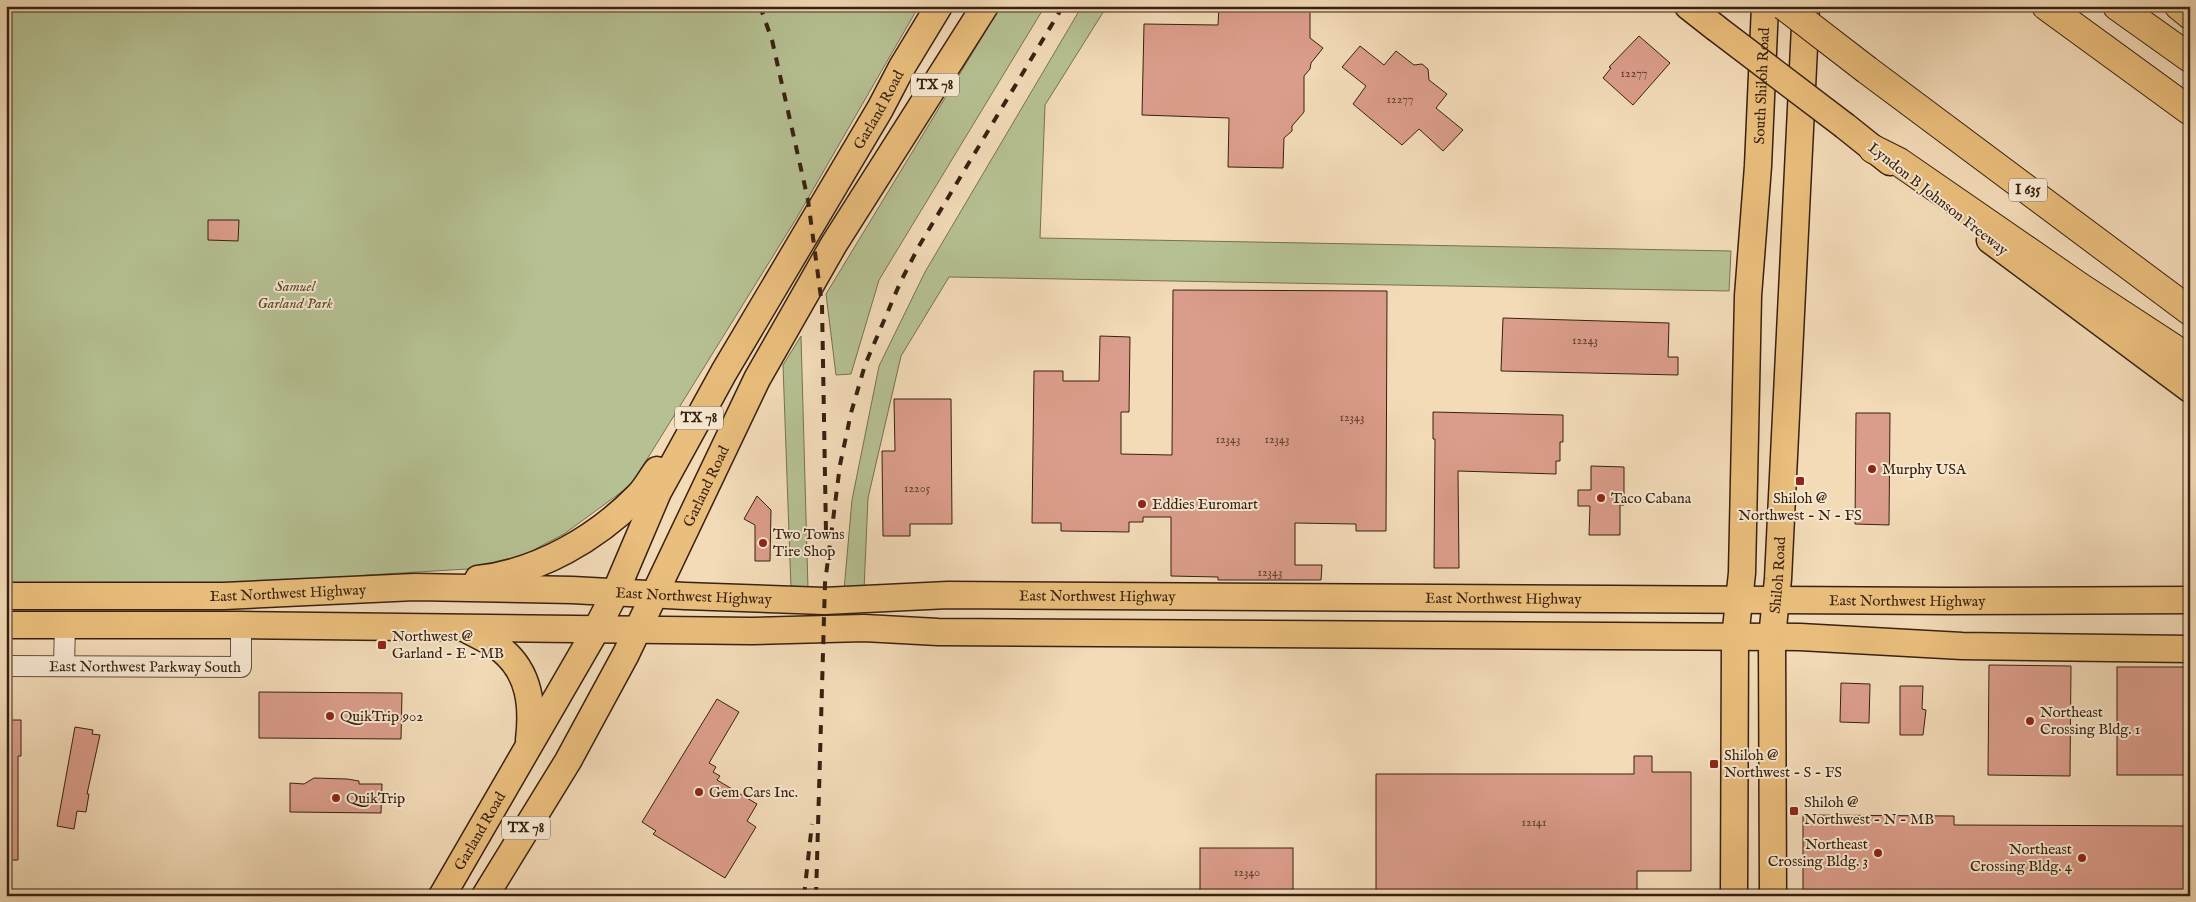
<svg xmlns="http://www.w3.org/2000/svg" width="2196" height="902" font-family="'IM FELL English',serif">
	<rect width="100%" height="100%" fill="#f3dbb8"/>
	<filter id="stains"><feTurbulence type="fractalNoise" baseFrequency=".004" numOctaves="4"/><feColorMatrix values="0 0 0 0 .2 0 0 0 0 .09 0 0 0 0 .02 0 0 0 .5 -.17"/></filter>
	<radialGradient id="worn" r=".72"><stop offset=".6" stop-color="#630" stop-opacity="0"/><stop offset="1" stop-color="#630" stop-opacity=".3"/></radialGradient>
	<g fill="#b6c193" stroke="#777152">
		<path d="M6,6h913l-123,213 -165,266 -67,49 -63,33 -134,8 -78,11 -283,-3z"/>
		<path d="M1001,6h44l-166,274 -28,94 -15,1 -10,-81z"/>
		<path d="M1082,6h25l-62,99 -5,133 691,13 -2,40 -780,-14 -48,79 -33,142 -4,92h-20l8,-90 27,-134 46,-94z"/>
		<path d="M801,336l7,253h-17l-8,-224z"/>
	</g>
	<g fill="#db9d8b" stroke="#382110">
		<path d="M1219,6h91v32l13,10 -12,15 -1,6 -6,7v36l-12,14v5l-8,7 -1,30 -55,-1 1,-49 -87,-3 2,-91 74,1z"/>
		<path d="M1639,36l31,27 -37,42 -30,-27 8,-10 -2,-1z"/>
		<path d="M1360,46l24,19 12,-14 18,14 8,-1 6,5 1,11 18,14 -11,14 27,22 -20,21 -24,-22 -17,16 -49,-41 13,-18 -24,-19z"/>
		<path d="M208,220h31l-1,21 -30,-1z"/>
		<path d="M1173,290l214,1 -1,240h-30v-7l-61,-1v42h27l-1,15h-103v-3l-47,-1v-59h-28v5h-14v10l-68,-1v-8h-29l2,-152h29v10h36l1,-45 30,1 -1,75h-8v42l51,1z"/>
		<path d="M1503,318l166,5 -1,34h10v18l-177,-4z"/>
		<path d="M894,399h57l1,125h-42v12h-27l-1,-85h13z"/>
		<path d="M1433,412l130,3v27h-3v19h-4v13l-98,-3 1,97h-25l1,-129h-2z"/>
		<path d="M1856,413h34l-1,112 -34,-1z"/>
		<path d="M1591,466l33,1v38h-4v30h-31l1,-29h-12v-16h13z"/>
		<path d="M757,496l14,14 -1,51h-15v-36l-11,-6z"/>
		<path d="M1989,665l82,1 -1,110 -82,-1z"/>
		<rect x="2117" y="667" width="73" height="108"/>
		<path d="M1841,683l29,1 -1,39 -29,-1z"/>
		<path d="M1900,686h23l-1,23 4,1 -3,25h-23z"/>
		<path d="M259,692l143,1 -1,46 -142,-1z"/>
		<path d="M717,699l22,13 -30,51 7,4 -3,5 7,4 -3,4 40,24 -10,17 9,6 -31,51 -72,-44 3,-3 -14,-9z"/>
		<path d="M6,720h15v36h-3v104h-12z"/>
		<path d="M75,727l18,3 -1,4 8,1 -13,59h2l-3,18 -9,-1 -3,18 -17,-3z"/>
		<path d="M1634,756h18v16h39v99h-54v25h-261v-122h258z"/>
		<path d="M314,778l33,1 12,2v3h23l-1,29 -91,-1v-29l14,1z"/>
		<path d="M1803,815l151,1v9l236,1v66l-387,-2z"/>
		<rect x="1200" y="848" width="93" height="48"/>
	</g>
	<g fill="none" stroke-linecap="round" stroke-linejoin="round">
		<g stroke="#67503a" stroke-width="22">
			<g id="minor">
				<path id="s1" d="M6,666l235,1v-42"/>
				<path d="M64,666l1,-42"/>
			</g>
		</g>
		<g stroke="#382110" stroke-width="29">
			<g id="major">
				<path d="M1688,6l28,22"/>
				<path d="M1845,126l45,36"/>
				<path d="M1990,240l200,149"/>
				<path d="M478,579c61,-7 119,-41 161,-84 7,-7 12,-17 18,-25"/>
				<path id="s2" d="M6,596h218l191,-9 157,3 113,6 139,5 124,-6 1001,6 241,-1"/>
				<path d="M6,625h235l511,6 112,-3 74,4 862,5 162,9 228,3"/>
				<path d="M468,630c11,6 25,12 34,20 28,23 31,56 27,90"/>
				<path id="s3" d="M442,896l154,-266 19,-37 43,-101 66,-120 156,-263 22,-42 37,-61"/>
				<path id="s4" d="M485,896l83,-135 58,-107 131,-275 77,-135 151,-238"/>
				<path id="s5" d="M1734,896l1,-258 7,-65 6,-277 10,-130 7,-160"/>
				<path id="s6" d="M1773,896l-1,-259 6,-58 28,-573"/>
			</g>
		</g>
		<g stroke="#382110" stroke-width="30">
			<g id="highway">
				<path d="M2046,6l144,105"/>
				<path d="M2117,6l73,52"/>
				<path d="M2179,6l11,9"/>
				<path d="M1867,70l323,241"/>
				<path d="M1873,149l26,13 181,125 110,72"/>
			</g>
		</g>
		<use href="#minor" stroke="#f7e8d1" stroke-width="20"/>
		<use href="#major" stroke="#eabe7c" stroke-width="26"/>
		<use href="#highway" stroke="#eabe7c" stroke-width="28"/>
		<g stroke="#382110" stroke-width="4" stroke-dasharray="9 9" stroke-linecap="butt">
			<path d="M760,6l12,34 36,160 14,105 4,228"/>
			<path d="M804,896l8,-72"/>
			<path d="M816,896l9,-313 15,-118 11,-52 14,-48 35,-82 19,-37 144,-240"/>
		</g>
		<g stroke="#382110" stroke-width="29" stroke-linecap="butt">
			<path id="major-bridge" d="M1716,28l129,98"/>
		</g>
		<g stroke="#382110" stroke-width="30" stroke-linecap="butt">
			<path id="highway-bridge" d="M1784,6l83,64"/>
		</g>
		<use href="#major-bridge" stroke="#eabe7c" stroke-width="26"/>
		<use href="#highway-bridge" stroke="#eabe7c" stroke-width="28"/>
	</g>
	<g fill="#8f2418" stroke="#f7e8d1" stroke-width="2">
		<circle cx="1872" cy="469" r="5"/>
		<rect x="1795" y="476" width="10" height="10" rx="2.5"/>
		<circle cx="1601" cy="498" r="5"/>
		<circle cx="1142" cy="504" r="5"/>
		<circle cx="763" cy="543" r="5"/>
		<rect x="377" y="640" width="10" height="10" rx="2.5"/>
		<circle cx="330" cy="716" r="5"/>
		<circle cx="2030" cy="721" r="5"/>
		<rect x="1709" y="759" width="10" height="10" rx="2.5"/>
		<circle cx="699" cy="792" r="5"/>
		<circle cx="336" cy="798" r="5"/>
		<rect x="1789" y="806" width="10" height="10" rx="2.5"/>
		<circle cx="1878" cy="853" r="5"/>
		<circle cx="2082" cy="858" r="5"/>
	</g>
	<g text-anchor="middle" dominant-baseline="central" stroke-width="4" stroke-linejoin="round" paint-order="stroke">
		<g font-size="12" fill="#61402f">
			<text x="1634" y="73">12277</text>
			<text x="1400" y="99">12277</text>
			<text x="1585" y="340">12243</text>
			<text x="1352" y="417">12343</text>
			<text x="1228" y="439">12343</text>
			<text x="1277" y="439">12343</text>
			<text x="917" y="488">12205</text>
			<text x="1270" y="572">12343</text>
			<text x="1534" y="822">12141</text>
			<text x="1247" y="872">12340</text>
		</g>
		<g fill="#f7e8d1" stroke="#715d4a" stroke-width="1">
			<rect x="911" y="73.5" width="48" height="23" rx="4"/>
			<rect x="2009" y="178.5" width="38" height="23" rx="4"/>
			<rect x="675" y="406.5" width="48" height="23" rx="4"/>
			<rect x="502" y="816.5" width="48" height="23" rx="4"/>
		</g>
		<g font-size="14" font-weight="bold" fill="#382110">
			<text x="935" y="85">TX 78</text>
			<text x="2028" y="190">I 635</text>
			<text x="699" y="418">TX 78</text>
			<text x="526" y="828">TX 78</text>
		</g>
		<g font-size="15" fill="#382110" stroke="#f7e8d1">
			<text stroke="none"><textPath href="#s5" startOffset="811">South Shiloh Road</textPath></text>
			<text stroke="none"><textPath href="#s3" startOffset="900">Garland Road</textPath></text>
			<text transform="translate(1938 199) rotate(38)">Lyndon B Johnson Freeway</text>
			<text stroke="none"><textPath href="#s4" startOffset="466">Garland Road</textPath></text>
			<text stroke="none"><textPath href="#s6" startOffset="321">Shiloh Road</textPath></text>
			<text stroke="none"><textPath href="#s2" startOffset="282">East Northwest Highway</textPath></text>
			<text stroke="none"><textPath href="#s2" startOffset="688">East Northwest Highway</textPath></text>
			<text stroke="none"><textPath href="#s2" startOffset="1092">East Northwest Highway</textPath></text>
			<text stroke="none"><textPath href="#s2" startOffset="1498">East Northwest Highway</textPath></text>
			<text stroke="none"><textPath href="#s2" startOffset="1902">East Northwest Highway</textPath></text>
			<text stroke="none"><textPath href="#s1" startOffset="139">East Northwest Parkway South</textPath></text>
			<text stroke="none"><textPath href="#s3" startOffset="75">Garland Road</textPath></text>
		</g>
		<g font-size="15" font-style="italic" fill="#584931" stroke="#f7e8d1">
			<text x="295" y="286">Samuel<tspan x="295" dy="17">Garland Park</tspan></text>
		</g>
		<g font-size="15" fill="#382110" stroke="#f7e8d1" text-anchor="start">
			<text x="1882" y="469">Murphy USA</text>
			<text x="1611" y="498">Taco Cabana</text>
			<text x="1800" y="498" text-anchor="middle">Shiloh @<tspan x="1800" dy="17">Northwest - N - FS</tspan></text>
			<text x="1152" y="504">Eddies Euromart</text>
			<text x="773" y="534">Two Towns<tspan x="773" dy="17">Tire Shop</tspan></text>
			<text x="392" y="636">Northwest @<tspan x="392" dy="17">Garland - E - MB</tspan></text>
			<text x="2040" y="712">Northeast<tspan x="2040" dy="17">Crossing Bldg. 1</tspan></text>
			<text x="340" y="716">QuikTrip 902</text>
			<text x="1724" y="755">Shiloh @<tspan x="1724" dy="17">Northwest - S - FS</tspan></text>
			<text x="709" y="792">Gem Cars Inc.</text>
			<text x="346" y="798">QuikTrip</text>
			<text x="1804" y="802">Shiloh @<tspan x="1804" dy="17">Northwest - N - MB</tspan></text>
			<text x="1868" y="844" text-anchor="end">Northeast<tspan x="1868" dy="17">Crossing Bldg. 3</tspan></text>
			<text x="2072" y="849" text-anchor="end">Northeast<tspan x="2072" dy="17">Crossing Bldg. 4</tspan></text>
		</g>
	</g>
	<rect width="2196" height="902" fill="none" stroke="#f3dbb8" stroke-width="25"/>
	<rect x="8" y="8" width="2181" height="887" fill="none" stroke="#382110" stroke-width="2.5"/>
	<rect x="12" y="12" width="2171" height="877" fill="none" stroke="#382110"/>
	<rect width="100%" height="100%" filter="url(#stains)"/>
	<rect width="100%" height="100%" fill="url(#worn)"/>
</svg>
